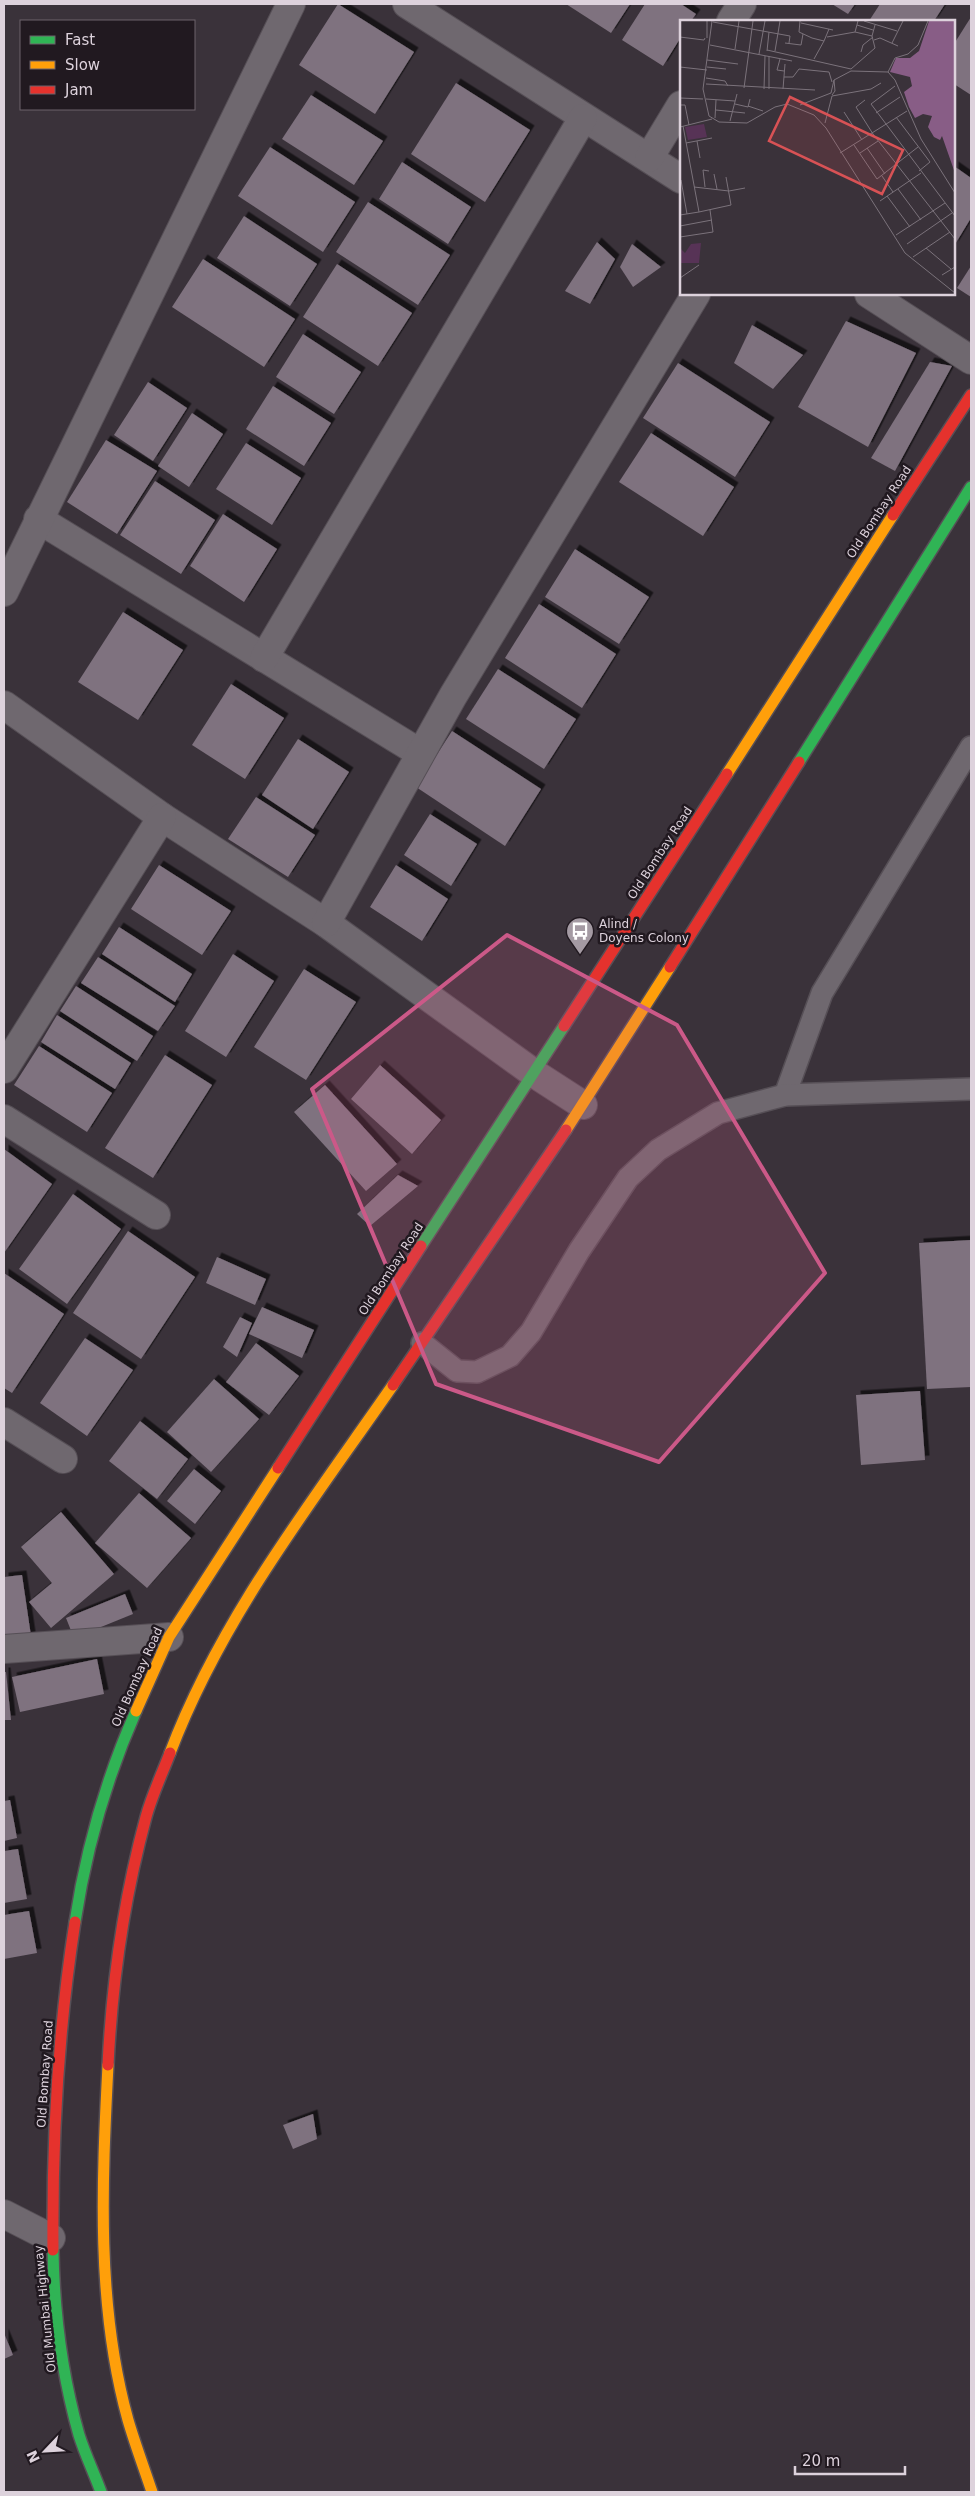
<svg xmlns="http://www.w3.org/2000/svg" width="975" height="2496" font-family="'DejaVu Sans',sans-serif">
	<defs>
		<filter id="shadow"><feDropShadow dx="4.5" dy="-4.5" stdDeviation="0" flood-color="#0009"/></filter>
	</defs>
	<rect width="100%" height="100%" fill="#3a323a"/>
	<g fill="#7f727f" filter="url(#shadow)">
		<path d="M338,4l76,48 -39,62 -76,-49z"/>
		<path d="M566,4h64l-19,29z"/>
		<path d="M645,4h36l15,10 -5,7h-10v16l-18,29 -41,-26z"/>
		<path d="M832,4h23l-7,10z"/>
		<path d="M880,4h65l-11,17h-65z"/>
		<path d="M971,17v78l-17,-11v-40z"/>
		<path d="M456,83l74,47 -45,72 -74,-48z"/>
		<path d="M311,95l72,46 -29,44 -72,-46z"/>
		<path d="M270,147l85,55 -32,50 -85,-56z"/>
		<path d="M402,162l69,45 -23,37 -69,-45z"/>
		<path d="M954,166l17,12v40l-17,28z"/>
		<path d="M368,202l82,53 -32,50 -82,-53z"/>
		<path d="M244,216l73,48 -27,42 -73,-48z"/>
		<path d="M597,242l18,17 -25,45 -25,-13z"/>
		<path d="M632,244l29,23 -28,20 -13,-20z"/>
		<path d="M203,259l92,60 -31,48 -92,-60z"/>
		<path d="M337,264l75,49 -34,53 -75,-49z"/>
		<path d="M971,266v31l-14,-9z"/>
		<path d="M846,321l70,32 -48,94 -70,-40z"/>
		<path d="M752,325l51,30 -30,34 -39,-26z"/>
		<path d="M303,334l58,38 -27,42 -58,-37z"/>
		<path d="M930,362l22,4 -57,105 -24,-13z"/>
		<path d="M678,363l92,59 -35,55 -92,-59z"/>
		<path d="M148,382l39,26 -34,53 -39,-26z"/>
		<path d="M273,386l58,37 -27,43 -58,-37z"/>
		<path d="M192,413l31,21 -34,53 -31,-21z"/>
		<path d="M651,433l83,54 -31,49 -84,-54z"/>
		<path d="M106,440l51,31 -40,63 -50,-32z"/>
		<path d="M246,443l55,35 -29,47 -56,-36z"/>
		<path d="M155,481l60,39 -34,54 -61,-39z"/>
		<path d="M223,514l54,35 -33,53 -54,-36z"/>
		<path d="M575,549l74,48 -30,47 -74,-47z"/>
		<path d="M539,604l77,50 -34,54 -77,-50z"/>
		<path d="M123,612l60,38 -45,70 -60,-38z"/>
		<path d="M498,669l78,50 -32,50 -78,-50z"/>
		<path d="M231,684l53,34 -39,61 -53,-34z"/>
		<path d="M452,731l89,58 -36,57 -89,-59z"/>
		<path d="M298,739l51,33 -36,57 -51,-34z"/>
		<path d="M256,797l59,38 -27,42 -60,-38z"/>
		<path d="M430,814l47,30 -26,42 -47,-31z"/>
		<path d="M159,865l72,46 -29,44 -71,-46z"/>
		<path d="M396,865l52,34 -26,42 -52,-34z"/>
		<path d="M119,927l73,47 -17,28 -73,-48z"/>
		<path d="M233,954l41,27 -48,76 -41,-26z"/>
		<path d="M98,957l77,49 -17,25 -77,-48z"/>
		<path d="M304,969l52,33 -50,78 -52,-33z"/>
		<path d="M76,986l77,50 -16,25 -77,-50z"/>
		<path d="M57,1015l74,48 -16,26 -74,-47z"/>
		<path d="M39,1046l73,47 -25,39 -73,-47z"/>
		<path d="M165,1055l47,30 -59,93 -48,-30z"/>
		<path d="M380,1065l61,55 -29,34 -61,-55z"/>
		<path d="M325,1085l72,79 -31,27 -72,-79z"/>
		<path d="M4,1149l48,35 -48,69z"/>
		<path d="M398,1175l20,11 -48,40 -13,-12z"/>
		<path d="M73,1194l48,35 -54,75 -48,-35z"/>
		<path d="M128,1231l67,46 -54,82 -68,-46z"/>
		<path d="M971,1240v147l-44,2 -8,-146z"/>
		<path d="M217,1257l49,22 -11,26 -49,-22z"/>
		<path d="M4,1273l60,41 -52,79 -8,-5z"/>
		<path d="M262,1307l52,23 -12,28 -53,-24z"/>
		<path d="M240,1317l12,6 -15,34 -14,-10z"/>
		<path d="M85,1338l48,32 -46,66 -47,-33z"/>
		<path d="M256,1343l43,33 -30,39 -43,-33z"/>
		<path d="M214,1379l45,40 -48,53 -44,-40z"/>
		<path d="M920,1391l5,69 -64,5 -5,-70z"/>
		<path d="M140,1421l48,38 -31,40 -48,-38z"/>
		<path d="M194,1469l27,22 -26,33 -28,-23z"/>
		<path d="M139,1493l52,45 -44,50 -52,-45z"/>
		<path d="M61,1512l53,62 -63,54 -22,-26 23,-19 -31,-36z"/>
		<path d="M22,1575l9,61 -27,4v-63z"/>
		<path d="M125,1594l8,20 -59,24 -8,-20z"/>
		<path d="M97,1659l7,35 -84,18 -8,-35z"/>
		<path d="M4,1672h2l5,48h-7z"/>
		<path d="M10,1800l7,38 -13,3v-40z"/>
		<path d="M18,1849l9,50 -23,4v-52z"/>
		<path d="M29,1911l8,42 -33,6v-44z"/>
		<path d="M313,2114l4,25 -24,10 -10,-24z"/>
		<path d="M4,2333l9,22 -9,4z"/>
	</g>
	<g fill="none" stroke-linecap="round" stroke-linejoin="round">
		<g stroke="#564f56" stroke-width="24">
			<g id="lane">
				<path d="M785,1095l37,-102 149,-246"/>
				<path d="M422,1343l35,28 20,1 33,-16 21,-24 48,-81 49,-73 30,-28 60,-37 67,-18 186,-6"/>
			</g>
		</g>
		<g stroke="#564f56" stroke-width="30">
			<g id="street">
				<path d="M407,4l274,175"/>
				<path d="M731,21l11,-17"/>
				<path d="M649,158l32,-53"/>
				<path d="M869,294l102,66"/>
				<path d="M38,519l382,234"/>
				<path d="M4,592l287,-588"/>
				<path d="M264,658l319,-540"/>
				<path d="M4,705l158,112 164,106 209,151 48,31"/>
				<path d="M326,923l127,-227 243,-402"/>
				<path d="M4,1069l158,-252"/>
				<path d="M4,1119l152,96"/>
				<path d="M4,1422l59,37"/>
				<path d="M4,1649l165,-12"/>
				<path d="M4,2214l47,24"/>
			</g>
		</g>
		<g stroke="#564f56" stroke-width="14">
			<g id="fast">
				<path d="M799,762l172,-275"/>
				<path d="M421,1246l143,-220"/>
				<path d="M75,1922c11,-73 31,-143 61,-211"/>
				<path d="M53,2250c1,62 9,125 26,185 6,19 15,38 22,57"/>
			</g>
		</g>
		<g stroke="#564f56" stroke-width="14">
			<g id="slow">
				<path d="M727,774l166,-259"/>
				<path d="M566,1130l104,-163"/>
				<path d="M136,1711l33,-74 109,-169"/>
				<path d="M170,1753c51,-135 142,-251 223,-368"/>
				<path d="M108,2065c-6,118 -12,240 20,355 7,24 16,48 24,72"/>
			</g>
		</g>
		<g stroke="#564f56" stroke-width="14">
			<g id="jam">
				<path d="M893,515l78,-120"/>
				<path d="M670,967l129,-205"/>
				<path d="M564,1026l163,-252"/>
				<path d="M393,1385l173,-255"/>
				<path d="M278,1468l143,-222"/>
				<path d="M108,2065c4,-83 16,-167 38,-248 6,-22 16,-43 24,-64"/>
				<path d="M53,2250c-1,-109 5,-220 22,-328"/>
			</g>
		</g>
		<use href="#lane" stroke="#6f686f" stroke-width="21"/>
		<use href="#street" stroke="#6f686f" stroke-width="28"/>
		<use href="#fast" stroke="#30b455" stroke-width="11"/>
		<use href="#slow" stroke="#ff9f0a" stroke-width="11"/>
		<use href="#jam" stroke="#e5322d" stroke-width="11"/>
	</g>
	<path fill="#cb5988" fill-opacity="0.2" stroke="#cb5988" stroke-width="4" stroke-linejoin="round" d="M507,935l170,90 148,248 -166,189 -223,-78 -124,-295z"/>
	<defs>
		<g id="bus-pin" transform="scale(1.4375)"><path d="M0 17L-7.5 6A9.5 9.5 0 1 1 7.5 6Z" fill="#a49aa3" stroke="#211920"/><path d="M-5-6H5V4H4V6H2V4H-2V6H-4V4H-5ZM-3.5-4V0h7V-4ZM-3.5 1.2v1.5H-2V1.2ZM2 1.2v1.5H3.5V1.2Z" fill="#fff"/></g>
	</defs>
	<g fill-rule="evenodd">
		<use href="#bus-pin" x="580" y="931"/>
	</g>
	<g text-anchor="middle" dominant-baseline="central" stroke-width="5" stroke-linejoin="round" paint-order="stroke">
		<g font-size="12" fill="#ddd2dc" stroke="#211920">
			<text transform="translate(879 512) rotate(-57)">Old Bombay Road</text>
			<text transform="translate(660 853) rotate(-57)">Old Bombay Road</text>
			<text transform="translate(391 1269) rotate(-57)">Old Bombay Road</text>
			<text transform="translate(137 1677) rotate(-66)">Old Bombay Road</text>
			<text transform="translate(45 2074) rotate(-86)">Old Bombay Road</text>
			<text transform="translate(45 2309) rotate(-96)">Old Mumbai Highway</text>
		</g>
		<g font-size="12" fill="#ddd2dc" stroke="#211920" text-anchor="start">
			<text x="599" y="924">Alind /<tspan x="599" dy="14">Doyens Colony</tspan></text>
		</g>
	</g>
	<g transform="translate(680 20)">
		<rect width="275" height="275" fill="#3a323a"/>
		<path d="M24,104l3,13 -19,3 -3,-13zM21,223l-2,20h-19v-15l5,5 6,-9z" fill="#573356"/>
		<path d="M249,1h26v152l-13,-37 -2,4 -6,-3 -6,-10 4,-11 -9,-2 -8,4 -6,-11 -5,-15 8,-6 -2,-9 -20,-5 6,-14h14l9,-7z" fill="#885d86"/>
		<path fill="none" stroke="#7b727b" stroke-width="1" d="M32,1l-9,68 6,27 10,6 28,1 28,-16 12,-3 27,11 12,13 79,125 50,40M120,1l-1,11 13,6 12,3 5,-12M184,1l33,10M33,2l77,14 -1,7M121,3l32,7M177,5l16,5M175,12l17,4M0,17l24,3 1,-2M147,17l28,-5 3,-11M27,18v-17M194,20l6,-2 18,8M105,23l16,2 2,-11M212,23l11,-22M30,25l82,16M55,29l4,-28M87,30l84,19M87,31l2,-19M95,31l5,-30M181,32l2,-7 10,-8M79,34l6,-33M100,39l-3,11 7,1M134,39l10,-18M27,40l31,4M0,47l27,3M27,47l19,2M171,49l24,-21 -3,-12 3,-11M208,52l7,-14 13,-4 10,-9 10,-24M104,57h9l6,-8 30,3 3,10M26,58l19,3 3,5M26,64l109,6M215,66l-24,18 84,112M64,68l9,-67M84,69l1,-33M89,69v-33M103,69l2,-25M152,75l3,-4 -1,-11M152,76l39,-7 10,-6M0,78l23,1M26,79l29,2M185,80l-9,7 17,27 82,105M55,84l13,3 2,-8M0,85h5l4,20M120,85l31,-12 3,-13 17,-9 37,1 7,8 26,59 34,54M68,86l15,5M36,90l29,3M164,92l18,28M196,93l24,-16M216,97l34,45 -11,9M35,98l1,-18M50,101l7,-27M145,103l7,-27M3,106l16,86 32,-7 -5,-28M0,107l32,-8M17,121l3,17M6,123l26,-5M174,125l23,34 41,-32M187,128l18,26M160,133l67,-42M180,133l18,-12M34,154l3,15M202,156l11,16M1,160l6,34M14,167l35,4 16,-3M25,167l-2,-17 6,1M218,169l23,31M207,176l23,31M200,181l41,-28M0,195l19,-3M0,206l32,-6M216,215l49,-32M0,217l33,-5 -3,-22M227,224l45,-31M246,228l25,21M233,237l37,-25M262,255l13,-8M0,258l19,-13"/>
		<path fill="#d85255" fill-opacity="0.15" stroke="#d85255" stroke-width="2.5" d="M110,77l113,53 -21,44 -113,-53z"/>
		<rect width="275" height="275" fill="none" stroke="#ddd2dc" stroke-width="2.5"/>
	</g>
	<rect width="975" height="2496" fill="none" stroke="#ddd2dc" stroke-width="10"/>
	<rect x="20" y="20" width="175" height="90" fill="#211920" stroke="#6c636b"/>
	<rect x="30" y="36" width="25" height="8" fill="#30b455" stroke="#6c636b"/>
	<text x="65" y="45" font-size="15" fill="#ddd2dc">Fast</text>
	<rect x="30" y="61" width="25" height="8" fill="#ff9f0a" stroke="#6c636b"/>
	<text x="65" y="70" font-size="15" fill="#ddd2dc">Slow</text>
	<rect x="30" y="86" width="25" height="8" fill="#e5322d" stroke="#6c636b"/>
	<text x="65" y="95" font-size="15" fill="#ddd2dc">Jam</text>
	<g transform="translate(45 2451) rotate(245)" stroke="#211920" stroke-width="4" paint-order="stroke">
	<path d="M0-4L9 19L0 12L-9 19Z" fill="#ddd2dc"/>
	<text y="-8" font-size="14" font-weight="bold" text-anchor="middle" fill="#ddd2dc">N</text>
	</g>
	<path d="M795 2466v8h110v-8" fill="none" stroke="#ddd2dc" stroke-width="2.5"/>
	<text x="802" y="2466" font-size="15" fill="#ddd2dc" stroke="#211920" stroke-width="4" paint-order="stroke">20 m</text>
</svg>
